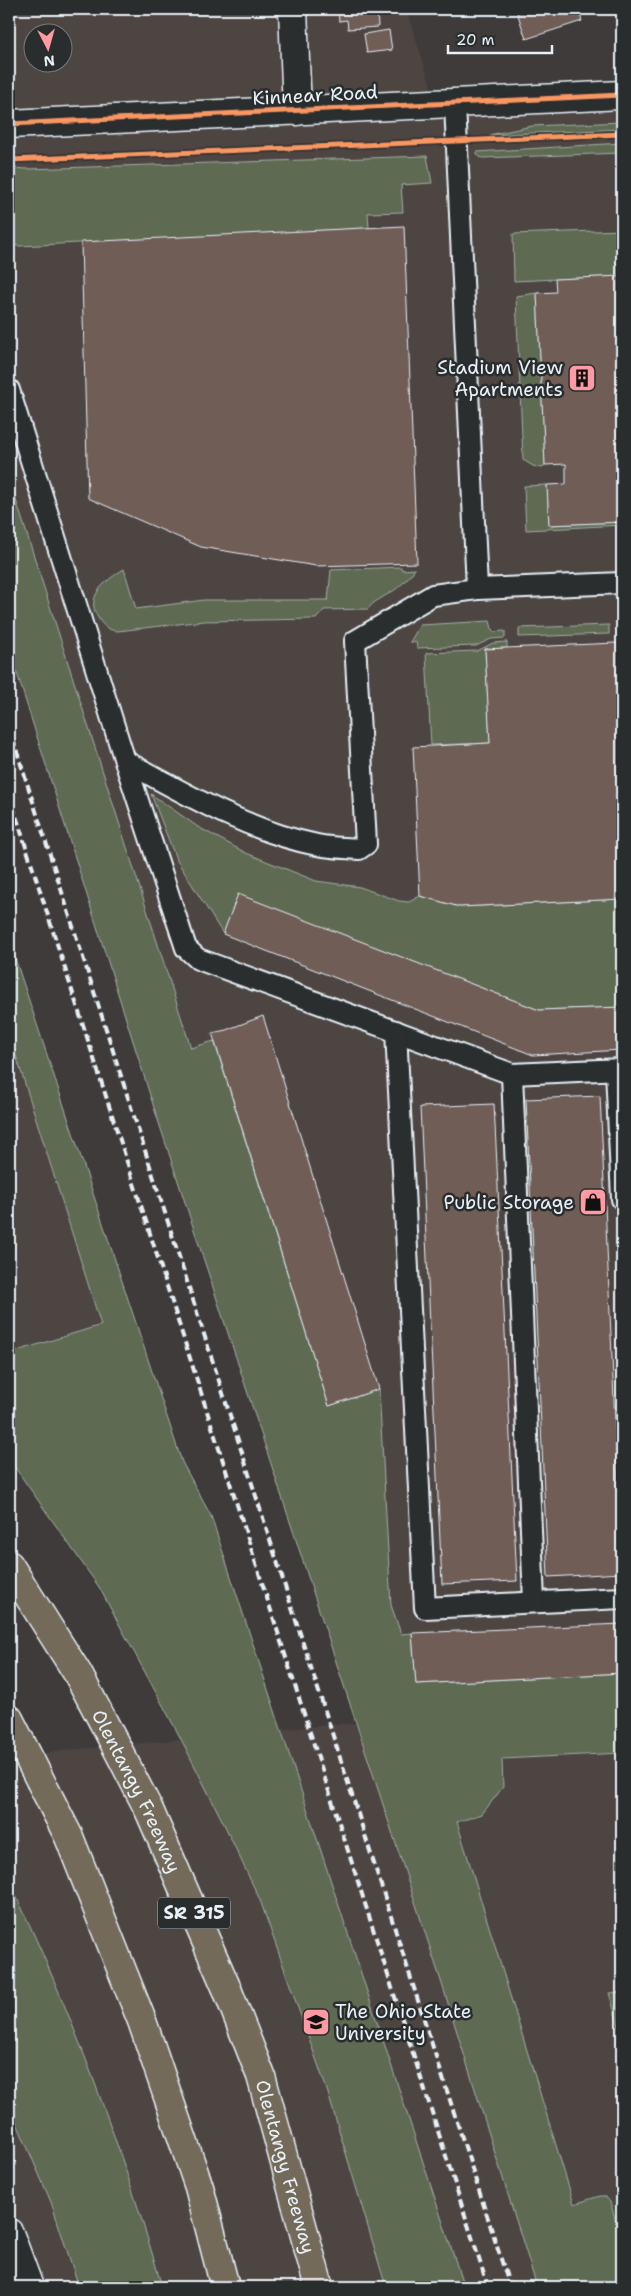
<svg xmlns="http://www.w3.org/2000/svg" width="631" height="2296" font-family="'Shantell Sans',sans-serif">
	<rect width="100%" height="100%" fill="#3f3b3a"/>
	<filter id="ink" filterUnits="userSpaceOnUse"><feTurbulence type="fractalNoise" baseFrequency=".02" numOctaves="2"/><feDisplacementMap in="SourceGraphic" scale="10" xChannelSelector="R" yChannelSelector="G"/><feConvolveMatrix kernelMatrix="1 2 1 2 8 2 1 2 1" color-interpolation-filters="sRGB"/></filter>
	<g filter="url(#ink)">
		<g fill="#4d4543" fill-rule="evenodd">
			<path d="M9,9h397l32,99 184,-7v2186h-613v-531l320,-31 80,-5 -253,-606 -147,-466zM32,32h30v30h-30z"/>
			<path d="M9,1033l92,293 -85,25 -7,-10z"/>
		</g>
		<g fill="#5e6b53" stroke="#a3aea6">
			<path d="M622,122v7l-133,6 43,-9z"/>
			<path d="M622,143v10l-140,5 -5,-3v-3z"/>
			<path d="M427,156l5,27 -31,2 2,27 -35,1 1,15 -349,18 -11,-1v-77l19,1z"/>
			<path d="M622,230v46l-108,5 -1,-47z"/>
			<path d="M537,293l8,172 -3,3 -9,-2 -10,-6 -7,-164z"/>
			<path d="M9,478l182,570 23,-7 115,365 50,-17 12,216 10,29 11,-1 4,51 206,-11v80l-120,6 1,28 -21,27 -25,8 117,382 26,-8h5l5,6 12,38v47h-85l-96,-306 -285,-867 -147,-466z"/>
			<path d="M547,485l2,40 73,-3v3l-96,5 -2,-44z"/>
			<path d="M401,567l1,3 13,-1c-4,6 -9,11 -14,16 -9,9 -28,15 -33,24l-44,1 -8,9 -112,2 -86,10c-11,-1 -15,-5 -21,-15 -12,-21 11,-37 27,-47l12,40 68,-9h124l3,-30z"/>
			<path d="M490,621l3,11 12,-1v7l-14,1 -15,7 -59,2 -1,-6h-6l10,-17z"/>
			<path d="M609,625v9l-90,3v-9z"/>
			<path d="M507,642v6l-22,1 5,94 -59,2 -5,-92 51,-2 16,-8z"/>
			<path d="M151,794l47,33 48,26 70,28 44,6 39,14 10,1 11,-6 40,11 162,-8v108l-83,3 -301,-115 -15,39 -47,-75z"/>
			<path d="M9,940l173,522 29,54 253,771h-78l-59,-197 -67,-190 -36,-76 -43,-85 -82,-152 -90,-128v-118l8,10 84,-26 -92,-292z"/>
			<path d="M9,1881c63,131 113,267 153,406h-83l-28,-85 -42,-97z"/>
			<path d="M622,1992v45l-13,-44z"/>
		</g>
		<g fill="#6f5d57" stroke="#e8f1f8">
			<path d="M338,9h39l1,18 -30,2 -1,-9 -8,1z"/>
			<path d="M516,9h62l4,12 -56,18z"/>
			<path d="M389,30l3,20 -25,3 -3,-19z"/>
			<path d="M404,226l13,337 -101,3 -115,-19 -113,-49 -7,-256z"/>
			<path d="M622,276v246l-73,3 -2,-40 19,-1v-20l-21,1 -8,-172 19,-1 -1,-13z"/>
			<path d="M615,643h7v256l-162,8 -40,-11 -7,-149 77,-4 -5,-94z"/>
			<path d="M238,894l301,116 83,-3v43l-89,5 -310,-121z"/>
			<path d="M263,1016l116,373 -50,17 -117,-373 14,-3z"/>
			<path d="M600,1096l22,477 -74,4 -22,-478z"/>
			<path d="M494,1104l23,477 -75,3 -22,-477z"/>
			<path d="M622,1624v49l-206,11 -4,-51z"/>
		</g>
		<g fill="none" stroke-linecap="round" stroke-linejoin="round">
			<g stroke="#e8f1f8" stroke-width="24">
				<g id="lane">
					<path d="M455,104l22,485 145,-6"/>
					<path d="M9,390l116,371 61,187 12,11 314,115 110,-5"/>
					<path d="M125,761c61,33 123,70 192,84 14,3 29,3 42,4l7,-5 -11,-203 78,-46 44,-6"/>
					<path d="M396,1031l29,577 197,-10"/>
					<path d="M616,1070l6,129"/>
					<path d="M512,1074l22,528"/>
				</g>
			</g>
			<g stroke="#e8f1f8" stroke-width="31">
				<path id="street" d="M293,9l4,102"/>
			</g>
			<g stroke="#e8f1f8" stroke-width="31">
				<g id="secondary">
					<path d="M9,124l613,-29"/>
					<path d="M9,2233l20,54"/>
				</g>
			</g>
			<g stroke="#e8f1f8" stroke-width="31">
				<g id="highway">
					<path id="s1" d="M9,1565l69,109 38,72 33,64 78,179 34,87 58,211"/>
					<path d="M9,1719l60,118 73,184 57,166 26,100"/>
				</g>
			</g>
			<use href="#lane" stroke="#2a2d2e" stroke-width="20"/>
			<use href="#street" stroke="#2a2d2e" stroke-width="28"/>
			<use href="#secondary" stroke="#2a2d2e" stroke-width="28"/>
			<use href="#highway" stroke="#736b5a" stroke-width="28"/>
			<g stroke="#e8f1f8" stroke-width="4" stroke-dasharray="8 4" stroke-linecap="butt">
				<path d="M9,727l501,1560"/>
				<path d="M9,794l479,1493"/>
			</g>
			<g stroke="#2a2d2e" stroke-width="8">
				<g id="cycleway">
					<path d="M9,124l613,-29"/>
					<path d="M9,160l613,-26"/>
				</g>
			</g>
			<use href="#cycleway" stroke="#f99763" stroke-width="5"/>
		</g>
	</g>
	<defs>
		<g id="building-square" transform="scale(1.4375)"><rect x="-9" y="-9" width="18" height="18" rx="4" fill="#ff9aa2" stroke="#2a2d2e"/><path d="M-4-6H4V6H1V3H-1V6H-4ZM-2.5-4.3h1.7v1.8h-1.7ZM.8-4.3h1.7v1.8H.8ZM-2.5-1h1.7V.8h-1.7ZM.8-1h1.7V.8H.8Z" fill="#111"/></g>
		<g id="shop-square" transform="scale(1.4375)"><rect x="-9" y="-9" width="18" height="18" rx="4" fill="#ff9aa2" stroke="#2a2d2e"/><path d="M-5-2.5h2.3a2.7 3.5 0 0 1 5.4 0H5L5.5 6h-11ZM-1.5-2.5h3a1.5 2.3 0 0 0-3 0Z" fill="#111"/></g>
		<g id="university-square" transform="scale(1.4375)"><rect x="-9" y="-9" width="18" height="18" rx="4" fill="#ff9aa2" stroke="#2a2d2e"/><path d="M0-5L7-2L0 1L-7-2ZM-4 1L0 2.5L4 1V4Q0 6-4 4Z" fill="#111"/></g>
	</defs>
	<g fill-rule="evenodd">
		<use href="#building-square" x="582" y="378"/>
		<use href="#shop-square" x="593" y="1202"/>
		<use href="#university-square" x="316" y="2022"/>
	</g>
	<g text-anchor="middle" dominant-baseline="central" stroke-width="5" stroke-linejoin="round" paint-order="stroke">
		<rect fill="#2a2d2e" stroke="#afb6bb" stroke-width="1" x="158" y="1897.5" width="72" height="31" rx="4"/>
		<g font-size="18" font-weight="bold" fill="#e8f1f8">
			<text x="194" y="1913">SR 315</text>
		</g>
		<g font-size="19" fill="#e8f1f8" stroke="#2a2d2e">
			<text transform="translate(315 95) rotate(-3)">Kinnear Road</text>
			<text stroke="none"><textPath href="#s1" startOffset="260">Olentangy Freeway</textPath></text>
			<text stroke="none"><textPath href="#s1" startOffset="665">Olentangy Freeway</textPath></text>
		</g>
		<g font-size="19" fill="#e8f1f8" stroke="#2a2d2e" text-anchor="end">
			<text x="563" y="367">Stadium View<tspan x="563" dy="22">Apartments</tspan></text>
			<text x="574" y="1202">Public Storage</text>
			<text x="335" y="2011" text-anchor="start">The Ohio State<tspan x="335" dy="22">University</tspan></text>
		</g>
	</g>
	<rect width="631" height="2296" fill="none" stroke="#2a2d2e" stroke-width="30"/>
	<rect x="15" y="15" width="601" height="2266" fill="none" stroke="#e8f1f8" stroke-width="2" filter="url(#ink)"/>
	<g transform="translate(48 48) rotate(174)"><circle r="24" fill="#2a2d2e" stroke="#767b7f"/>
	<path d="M0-4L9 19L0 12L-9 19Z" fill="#ff9aa2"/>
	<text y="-8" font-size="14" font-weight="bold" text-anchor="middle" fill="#e8f1f8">N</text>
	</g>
	<path d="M448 45v8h104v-8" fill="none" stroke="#e8f1f8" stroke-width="2.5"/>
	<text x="456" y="45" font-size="15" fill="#e8f1f8" stroke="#2a2d2e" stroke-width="4" paint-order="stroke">20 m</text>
</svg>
